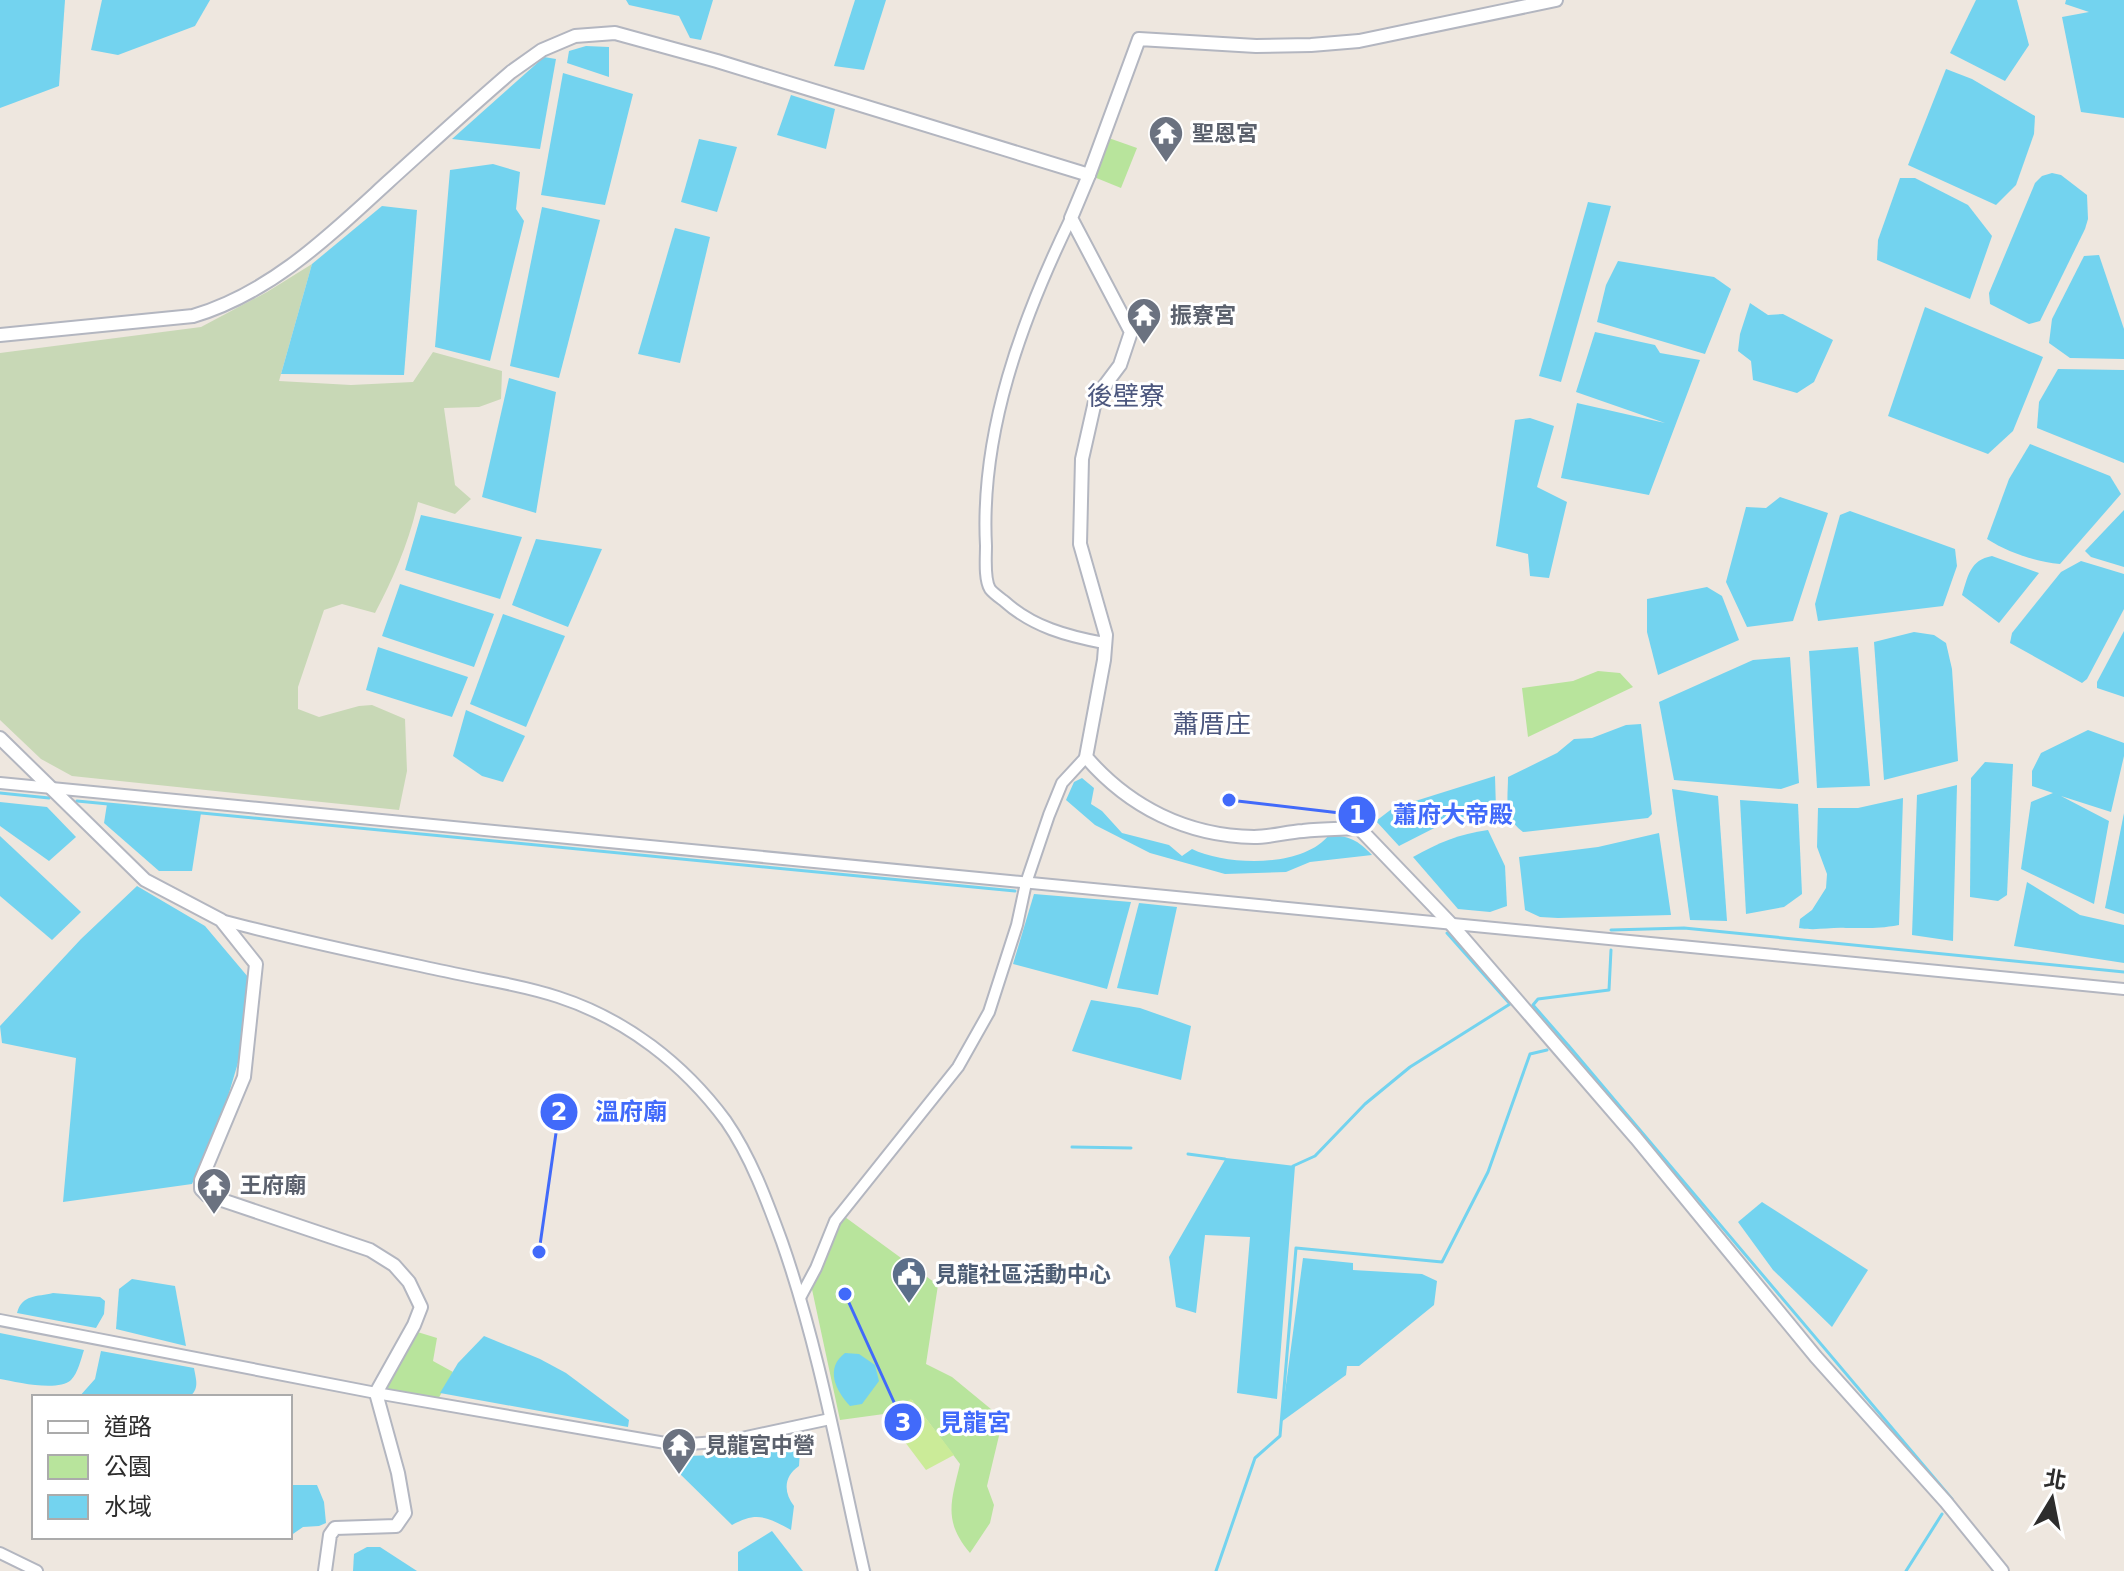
<svg xmlns="http://www.w3.org/2000/svg" width="2124" height="1571" font-family="'DejaVu Sans','Noto Sans TC',sans-serif">
	<rect width="100%" height="100%" fill="#eee7df"/>
	<g fill="#b8e49c">
		<path d="M1103,136l34,12 -16,40 -32,-13z"/>
		<path d="M1598,671l22,2 13,14 -105,50 -6,-49 51,-7z"/>
		<path d="M845,1217l93,68 -12,79 26,13 51,42 -16,67 7,19 -4,18 -20,30c-27,-32 -19,-51 -10,-89l-48,-64 -28,14 -44,6 -30,-140 26,-52z"/>
		<path d="M411,1330l26,8 -4,23 20,11 -17,31 -60,-10z"/>
	</g>
	<path fill="#c8d8b6" d="M312,264l-33,117 72,4 62,-3 20,-30 69,19 -1,28 -22,8 -35,1 11,77 16,14 -16,15 -37,-12c-9,40 -24,75 -43,111l-33,-9 -18,6 -26,77v22l21,8 40,-11 13,-1 33,14 2,52 -8,39 -327,-34 -31,-17 -41,-39v-367l201,-26 66,-35z"/>
	<path fill="#cbeb98" d="M911,1399l43,56 -28,15 -42,-56z"/>
	<g fill="#73d3ef">
		<path d="M0,0h65l-6,86 -59,22z"/>
		<path d="M102,0h108l-15,26 -77,29 -27,-5z"/>
		<path d="M626,0h87l-12,40 -11,-2 -11,-22 -50,-11z"/>
		<path d="M855,0h31l-22,70 -30,-4z"/>
		<path d="M1976,0h41l12,45 -24,36 -55,-28z"/>
		<path d="M2066,0h58v118l-43,-6 -19,-95 27,-5 -24,-8z"/>
		<path d="M586,46l23,1v30l-42,-14 2,-12z"/>
		<path d="M544,57l12,2 -16,90 -88,-10z"/>
		<path d="M1946,69l26,10 63,37 -1,18 -18,51 -20,20 -88,-40z"/>
		<path d="M563,73l70,21 -28,111 -64,-10z"/>
		<path d="M791,95l44,14 -9,40 -49,-14z"/>
		<path d="M699,139l38,8 -20,65 -36,-10z"/>
		<path d="M493,164l27,8 -4,37 8,12 -34,140 -55,-14 15,-177z"/>
		<path d="M2052,173l9,2 26,20 1,24 -3,10 -45,92 -11,3 -39,-20 -1,-11 46,-110 7,-7z"/>
		<path d="M1900,178h15l53,27 24,31 -22,63 -93,-39 1,-20z"/>
		<path d="M1588,202l23,4 -50,176 -22,-6z"/>
		<path d="M382,206l35,4 -13,165 -123,-1 31,-110z"/>
		<path d="M542,207l58,13 -41,158 -49,-12z"/>
		<path d="M675,228l35,9 -30,126 -42,-9z"/>
		<path d="M2099,255l25,74v30l-54,-1 -21,-15 3,-24 32,-63z"/>
		<path d="M1618,261l96,16 17,12 -26,65 -108,-32 9,-37z"/>
		<path d="M1750,303l18,12 15,-1 50,26 -19,42 -17,11 -44,-13 -2,-19 -13,-10 2,-17z"/>
		<path d="M1925,307l118,50 -30,74 -25,23 -100,-38z"/>
		<path d="M1595,332l60,13 5,8 40,7 -51,135 -88,-17 16,-75 88,20 -89,-31z"/>
		<path d="M2058,369l66,1v93l-87,-35 2,-26z"/>
		<path d="M509,378l47,14 -20,121 -54,-16z"/>
		<path d="M1530,418l24,8 -17,61 30,15 -18,76 -19,-2 -2,-22 -32,-8 19,-126z"/>
		<path d="M2030,444l80,32 11,18 -61,70c-26,-3 -51,-11 -73,-25l22,-60z"/>
		<path d="M1780,497l48,16 -35,108 -46,6 -21,-45 20,-75 20,1z"/>
		<path d="M2124,510v57l-33,-10 -6,-6z"/>
		<path d="M1850,511l105,38 2,17 -14,40 -125,15 -3,-17 25,-89z"/>
		<path d="M421,515l101,22 -22,62 -95,-29z"/>
		<path d="M536,539l66,10 -34,78 -56,-22z"/>
		<path d="M1992,556l47,17 -40,50 -37,-28c6,-19 8,-35 30,-39z"/>
		<path d="M2081,561l43,13v35l-37,70 -5,4 -72,-40 2,-10 49,-61z"/>
		<path d="M400,584l94,30 -20,53 -92,-31z"/>
		<path d="M1707,587l15,9 17,44 -81,35 -11,-43v-33z"/>
		<path d="M503,614l62,22 -39,91 -56,-23z"/>
		<path d="M2124,631v66l-27,-9v-6z"/>
		<path d="M1914,632l20,3 12,8 6,26 6,92 -74,19 -10,-138z"/>
		<path d="M378,647l90,30 -16,40 -86,-27z"/>
		<path d="M1858,647l12,139 -53,2 -8,-137z"/>
		<path d="M1790,657l9,126 -18,6 -107,-9 -15,-78 94,-42z"/>
		<path d="M466,710l59,26 -22,46 -21,-6 -29,-20z"/>
		<path d="M1641,724l11,90 -4,4 -125,14c-20,-15 -15,-32 -15,-55l49,-24 17,-14 18,-1 34,-13z"/>
		<path d="M2088,730l36,13v13l-13,56 -50,-16 48,25 -15,83 -73,-35 10,-67 22,-9 -21,-7v-15l9,-18z"/>
		<path d="M1985,762l28,2 -6,131 -9,6 -28,-4 1,-119z"/>
		<path d="M1495,776l1,34 -46,10 -51,26 -23,-25 17,-13z"/>
		<path d="M1082,778l12,10 -3,16 11,7 20,22 47,12 13,11 10,-7c35,17 111,19 137,-14 20,1 29,5 43,20l-62,7 -24,10 -61,2 -75,-21 -55,-28 -29,-25 8,-18z"/>
		<path d="M1957,785l-4,156 -41,-6 5,-140z"/>
		<path d="M1672,789l46,7 9,125 -37,-1z"/>
		<path d="M1903,798l-4,127c-22,4 -31,3 -53,3 -16,-1 -30,3 -47,0l1,-9 12,-9 14,-22 1,-14 -10,-27 1,-39h40z"/>
		<path d="M1740,800l58,4 4,90 -18,13 -38,7z"/>
		<path d="M0,802l47,5 29,30 -27,24 -49,-35z"/>
		<path d="M107,804l94,9 -9,58h-33l-55,-48z"/>
		<path d="M2124,813v101l-19,-6z"/>
		<path d="M1488,830l17,36 2,40 -17,6 -32,-3 -45,-52c25,-14 46,-23 75,-27z"/>
		<path d="M1659,833l12,82 -113,3 -18,-1 -15,-7 -6,-53 79,-10z"/>
		<path d="M0,836l81,76 -29,28 -52,-44z"/>
		<path d="M2027,882l53,33 44,10v38l-110,-17z"/>
		<path d="M137,886l68,40 43,51 -8,79 -19,64 -29,64 -129,18 13,-144 -74,-15 -2,-17 81,-87z"/>
		<path d="M1034,894l97,8 -24,87 -94,-25z"/>
		<path d="M1139,903l38,4 -19,88 -41,-7z"/>
		<path d="M1091,1000l49,8 51,18 -10,54 -109,-29z"/>
		<path d="M1226,1158l69,8 -18,233 -40,-6 13,-156 -45,-2 -9,78 -20,-6 -7,-50z"/>
		<path d="M1762,1202l106,68 -36,57 -59,-57 -35,-48z"/>
		<path d="M1303,1258l50,5v7l69,4 15,7 -3,24 -75,61h-12l-1,9 -65,47z"/>
		<path d="M132,1279l43,7 11,60 -70,-17 3,-40z"/>
		<path d="M53,1293l47,4 5,4 -1,13 -8,14 -79,-15c5,-19 20,-16 36,-20z"/>
		<path d="M0,1333l84,17c-3,9 -6,23 -13,30 -13,12 -55,2 -71,-1z"/>
		<path d="M484,1336l56,23 26,14 63,47 -1,7 -188,-34 18,-30z"/>
		<path d="M101,1351l93,17c2,12 6,21 -5,29h-110l16,-18z"/>
		<path d="M845,1353l14,1 16,11 4,16 -17,23 -12,2c-15,-16 -25,-38 -5,-53z"/>
		<path d="M801,1435l-2,31c-15,10 -16,26 -5,40l-3,24c-24,-13 -34,-19 -59,-5l-54,-53 9,-16 29,-1z"/>
		<path d="M290,1485h27l7,17 2,21 -7,3 -16,1 -13,9z"/>
		<path d="M772,1531l31,40h-65v-19z"/>
		<path d="M367,1547h13l37,24h-64l1,-17z"/>
	</g>
	<g fill="none" stroke-linecap="round" stroke-linejoin="round">
		<g stroke="#73d3ef" stroke-width="3">
			<path d="M0,793l49,5"/>
			<path d="M77,801l938,90"/>
			<path d="M1611,930l73,-2 440,44"/>
			<path d="M1567,1044l-34,-39 5,-6 71,-9 2,-40"/>
			<path d="M1568,1045l384,454"/>
			<path d="M1072,1147l59,1"/>
			<path d="M1188,1154l37,5"/>
			<path d="M1293,1166l22,-10 50,-52 45,-37 100,-63 -63,-71"/>
			<path d="M1216,1571l39,-113 25,-22 16,-188 146,14 46,-90 42,-118 17,-4"/>
			<path d="M1906,1571l36,-57"/>
		</g>
		<g stroke="#b3b6c0" stroke-width="14">
			<g id="minor">
				<path d="M1071,218c-49,101 -91,214 -85,328 0,12 -2,33 4,43 3,4 10,9 14,12 29,26 63,35 100,42"/>
				<path d="M0,783l2124,206"/>
				<path d="M221,920c78,21 158,37 237,54 33,7 68,12 100,23 68,22 126,67 168,124 25,36 41,80 56,121 37,106 57,219 82,329"/>
				<path d="M801,1296l15,-28 19,-47 123,-154 31,-55 28,-87 9,-42 23,-68 13,-32 24,-26"/>
				<path d="M0,1320l376,73 301,52 51,-4 102,-22"/>
				<path d="M0,1553l37,18"/>
			</g>
		</g>
		<g stroke="#b3b6c0" stroke-width="16">
			<g id="tertiary">
				<path d="M1089,175l-18,43 60,114 -11,33 -24,32 -14,62 -2,85 26,91 -2,25 -18,97c43,50 101,79 168,80 16,0 33,-5 49,-6 18,-2 37,-2 56,-3l92,96 185,214 180,219 130,145 56,69"/>
				<path d="M0,335l193,-19c78,-23 136,-80 195,-134 41,-37 81,-74 123,-110l31,-22 33,-14 40,-3 102,28 372,114 50,-136 117,7 55,-1 48,-4 197,-41"/>
				<path d="M0,738l145,142 76,40 35,44 -12,113 -43,103v9l6,6 163,55 24,15 15,17 12,25 -7,18 -38,68 22,80 7,40 -9,13 -61,2 -5,7 -5,36"/>
			</g>
		</g>
		<use href="#minor" stroke="#fff" stroke-width="10"/>
		<use href="#tertiary" stroke="#fff" stroke-width="12"/>
	</g>
	<defs>
		<g id="temple-pin" transform="scale(1.8)"><path d="M0 17L-7.5 6A9.5 9.5 0 1 1 7.5 6Z" fill="#6b7280" stroke="#fff"/><path d="M0-6L5-2H3V0L6.5 2.5H4V6H1.5V3h-3V6H-4V2.5H-6.5L-3 0V-2H-5Z" fill="#fff"/></g>
		<g id="civic-pin" transform="scale(1.8)"><path d="M0 17L-7.5 6A9.5 9.5 0 1 1 7.5 6Z" fill="#5c6f8a" stroke="#fff"/><path d="M-.6-6.5H3V-4.5H.6V-3L4-1V1h2V6H-6V1h2V-1L-.6-3ZM-1.2 2.5V6h2.4V2.5Z" fill="#fff"/></g>
	</defs>
	<g fill-rule="evenodd">
		<use href="#temple-pin" x="1166" y="133"/>
		<use href="#temple-pin" x="1144" y="315"/>
		<use href="#temple-pin" x="214" y="1185"/>
		<use href="#civic-pin" x="909" y="1274"/>
		<use href="#temple-pin" x="679" y="1445"/>
	</g>
	<g text-anchor="middle" dominant-baseline="central" stroke-width="6" stroke-linejoin="round" paint-order="stroke">
		<g font-size="22" font-weight="bold" fill="#5b616d" stroke="#fff" text-anchor="start">
			<text x="1192" y="133">聖恩宮</text>
			<text x="1170" y="315">振寮宮</text>
			<text x="240" y="1185">王府廟</text>
			<text x="705" y="1445">見龍宮中營</text>
		</g>
		<g font-size="22" font-weight="bold" fill="#4e5e75" stroke="#fff" text-anchor="start">
			<text x="935" y="1274">見龍社區活動中心</text>
		</g>
		<g font-size="26" fill="#4c577e" stroke="#fff">
			<text x="1126" y="396">後壁寮</text>
			<text x="1212" y="724">蕭厝庄</text>
		</g>
	</g>
	<path fill="none" stroke="#416afa" stroke-width="3" d="M1229 800L1357 815M539 1252L559 1112M845 1294L903 1422"/>
	<g fill="#416afa" stroke="#fff" stroke-width="3">
		<circle cx="1229" cy="800" r="8"/>
		<circle cx="539" cy="1252" r="8"/>
		<circle cx="845" cy="1294" r="8"/>
		<circle cx="1357" cy="815" r="20"/>
		<circle cx="559" cy="1112" r="20"/>
		<circle cx="903" cy="1422" r="20"/>
	</g>
	<g font-size="24" text-anchor="middle" font-weight="bold" fill="#fff">
		<text x="1357" y="823">1</text>
		<text x="559" y="1120">2</text>
		<text x="903" y="1431">3</text>
	</g>
	<g font-size="24" text-anchor="middle" font-weight="bold" fill="#416afa" stroke="#fff" stroke-width="6" stroke-linejoin="round" paint-order="stroke">
		<text x="1453" y="823">蕭府大帝殿</text>
		<text x="631" y="1120">溫府廟</text>
		<text x="975" y="1431">見龍宮</text>
	</g>
	<rect x="32" y="1395" width="260" height="144" fill="#ffffff" stroke="#ababab" stroke-width="2"/>
	<rect x="48" y="1421" width="40" height="12" fill="#ffffff" stroke="#ababab" stroke-width="2"/>
	<text x="104" y="1435" font-size="24" fill="#2d2d2d">道路</text>
	<rect x="48" y="1455" width="40" height="24" fill="#b8e49c" stroke="#ababab" stroke-width="2"/>
	<text x="104" y="1475" font-size="24" fill="#2d2d2d">公園</text>
	<rect x="48" y="1495" width="40" height="24" fill="#73d3ef" stroke="#ababab" stroke-width="2"/>
	<text x="104" y="1515" font-size="24" fill="#2d2d2d">水域</text>
	<g transform="translate(2052 1499) rotate(10)" stroke="#ffffff" stroke-width="6" paint-order="stroke">
	<path d="M0-6L14 30L0 20L-14 30Z" fill="#2d2d2d"/>
	<text y="-12" font-size="22" font-weight="bold" text-anchor="middle" fill="#2d2d2d">北</text>
	</g>
</svg>
